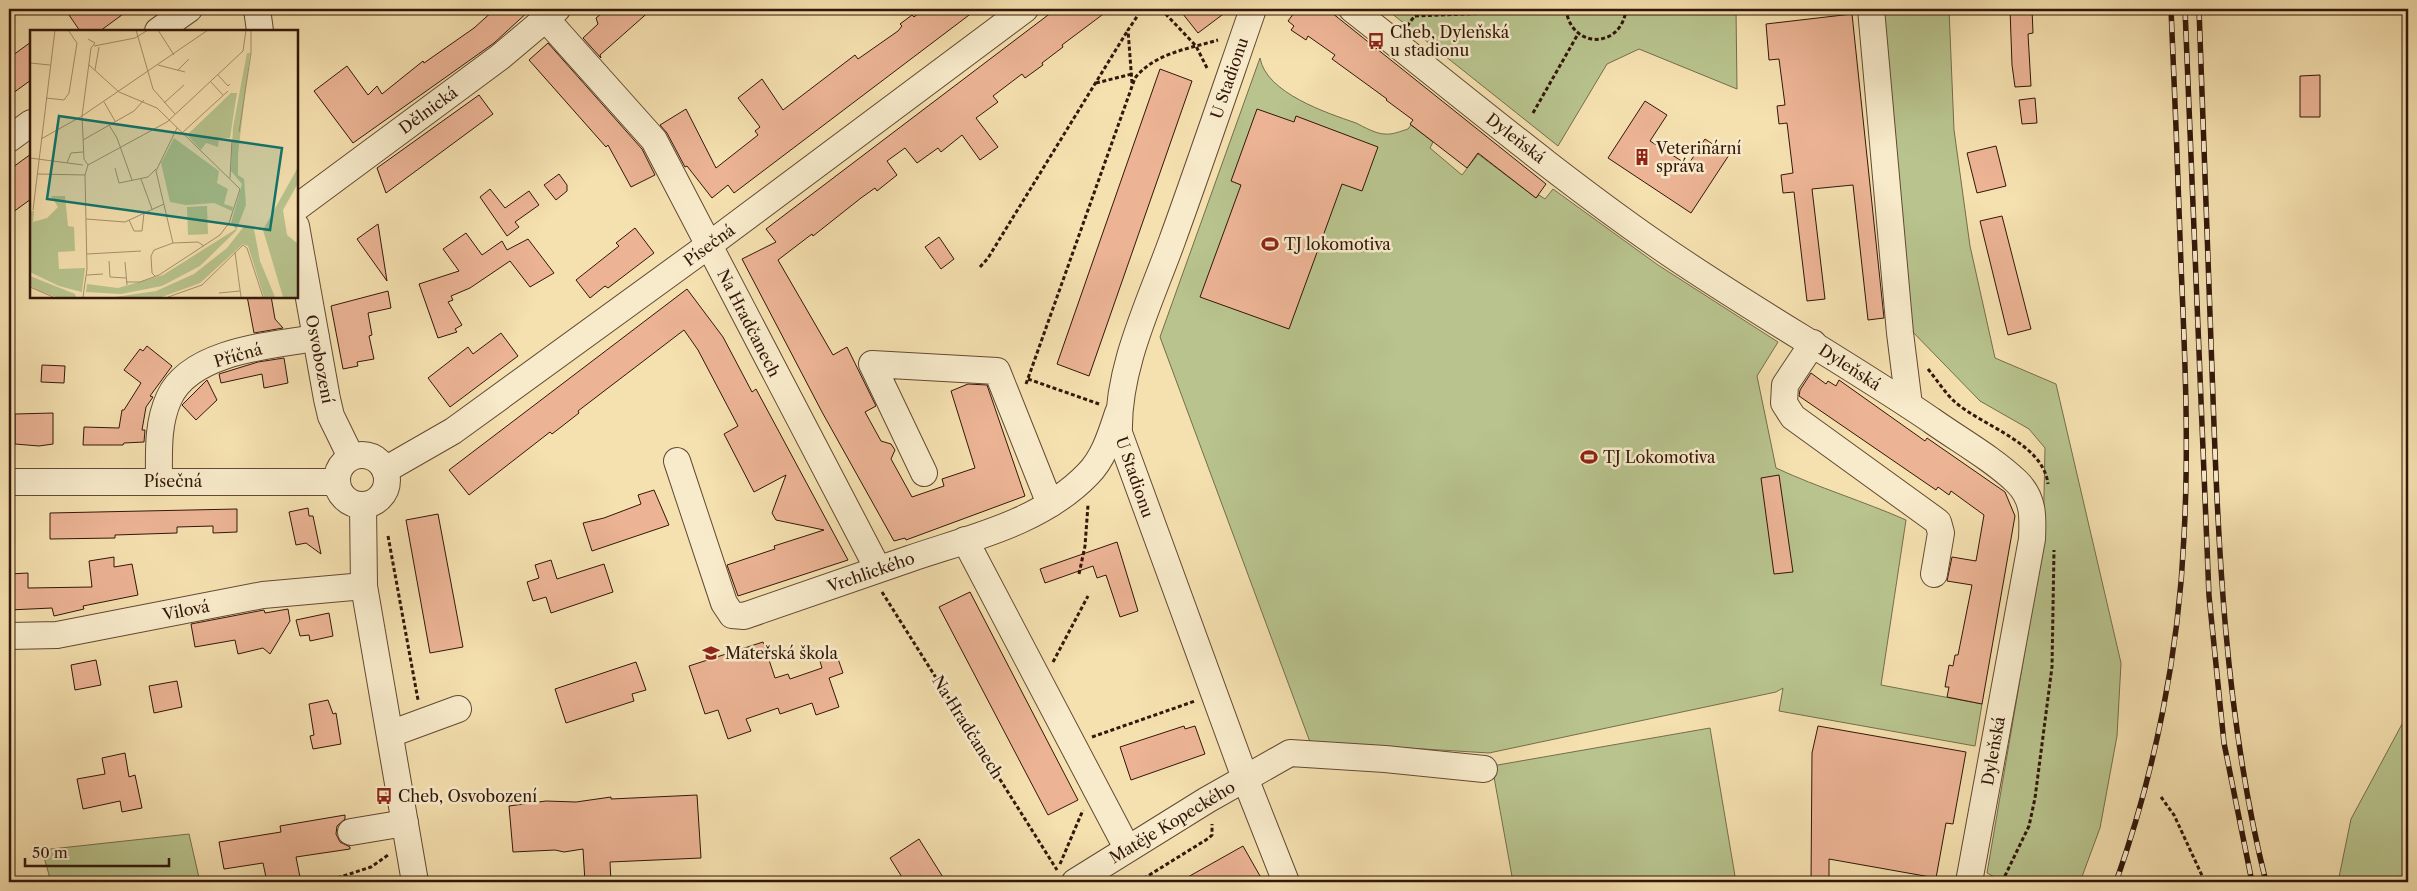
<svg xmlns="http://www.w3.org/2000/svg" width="2417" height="891" font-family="'Libre Caslon Text',serif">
	<rect width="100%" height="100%" fill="#f5e0af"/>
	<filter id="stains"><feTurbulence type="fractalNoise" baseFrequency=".004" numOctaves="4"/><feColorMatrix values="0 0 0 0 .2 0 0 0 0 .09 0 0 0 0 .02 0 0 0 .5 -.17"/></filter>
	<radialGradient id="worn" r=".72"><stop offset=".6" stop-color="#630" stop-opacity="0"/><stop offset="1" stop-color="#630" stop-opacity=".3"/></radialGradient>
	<g fill="#b8c38d" stroke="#756d4c">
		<path d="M1386,9h350l1,80 -98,-40 -32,15 -49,82z"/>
		<path d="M1877,9h72l5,121 16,116 25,112 61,26 65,279 -4,73 -17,92 -20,54h-76l-17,-9 56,-328 2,-97 -16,-19 -49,-28 -73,-75z"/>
		<path d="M1260,58c6,35 67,55 96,65 8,4 20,11 29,11 7,1 16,-3 23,-5l3,-4 22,17 -3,6 32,27 16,-21 58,44 3,-3 6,4 8,-10 105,76 120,77 -21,34 19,92c43,20 87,33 130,52l-25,165 101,19 -7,42 -196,-35 4,-23 -7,4 -287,61 -179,-11 -150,-405z"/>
		<path d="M2408,713v169h-70l13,-63z"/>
		<path d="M1710,728l26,154h-223l-21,-116z"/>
		<path d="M189,834l11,48h-149l-9,-32z"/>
	</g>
	<g fill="#ecb495" stroke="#32170a">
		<path d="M78,9h52l-30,22h-20l-11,-16z"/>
		<path d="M495,9h36l-37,34 -141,100 -39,-52 33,-25 21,29 9,-9 5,8 41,-33 1,2 50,-35z"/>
		<path d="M607,9h45l-52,46 1,3 -18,-20 15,-14 -2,-6z"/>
		<path d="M924,9h53l-243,184 -6,-8 -16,13 -25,-32 -2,1 -18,-34 -7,-8 26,-16 30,59 42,-33 -3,-4 5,-4 -22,-29 24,-19 21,31 72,-55 3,4 40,-28 4,-5 -2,-2 12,-9 2,2z"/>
		<path d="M1056,9h54l-48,36 1,2 -21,16 1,2 -18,13 -3,-4 -29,22 5,6 -22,16 22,29 -18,13 -18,-25 -21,17 -3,-4 -21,15 -12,-15 -18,13 10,14 -20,16 -2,-3 -14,10 -48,38 -1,-2 -34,26 55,95 14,-8 29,59 -11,6 16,29 10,3 4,6 -4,9 21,38 32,-11 -2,-7 33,-11 -24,-77 17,-7 19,1 38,111 -119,44 -1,-2 -11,3 -72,-129 -80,-153 34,-17 -10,-13z"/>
		<path d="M1179,9h51l-32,24z"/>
		<path d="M1297,9h30l219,175 -10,14 -58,-45 -11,15 -57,-44 3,-4 -27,-20 1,-1 -55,-40 3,-4 -27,-19 -2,4 -15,-10 3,-4 -6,-5z"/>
		<path d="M2010,9h22l1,24 -5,1 3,52 -16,1 -3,-22z"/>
		<path d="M1852,14l32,304 -16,2 -15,-135 -41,4 13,110 -18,2 -13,-109 -11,1 -2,-18 12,-2 -6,-50 -8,1 -2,-18 8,-1 -6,-46 -10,1 -3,-36z"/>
		<path d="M31,42v38l-22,16v-38z"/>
		<path d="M548,43l94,106 13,26 -24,12 -23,-42 -2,2 -77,-87z"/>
		<path d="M1160,69l32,12 -103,295 -32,-12z"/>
		<path d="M2320,75v42h-20v-41z"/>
		<path d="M479,95l14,19 -107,79 -9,-25z"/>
		<path d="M2035,98l2,25 -15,1 -3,-24z"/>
		<path d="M1645,101l22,14 -17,26 38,24 17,-26 24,16 -38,58 -83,-55z"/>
		<path d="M1257,109l37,13 2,-6 82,31 -16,44 -20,-7 -53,145 -89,-32 41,-112 -10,-4z"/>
		<path d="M1996,146l10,40 -29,7 -10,-40z"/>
		<path d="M31,154v45l-22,16v-45z"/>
		<path d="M559,174l8,11v6l-11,9 -12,-15z"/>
		<path d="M490,189l15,19 24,-17 10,14 -24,17 4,5 -12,9 -27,-39z"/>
		<path d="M2002,216l29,113 -23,6 -28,-114z"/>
		<path d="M378,224l9,57 -30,-42z"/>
		<path d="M635,228l19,25 -46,35 -3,-2 -15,12 -14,-18 43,-34 -3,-3z"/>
		<path d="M466,233l16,22 20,-14 5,9 21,-11 26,34 -24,14 -20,-26 -40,27 -19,8 2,4 -5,2 14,23 -7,4 2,3 -19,6 -19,-54 40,-13 -16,-22z"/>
		<path d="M939,237l15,22 -13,10 -16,-22z"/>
		<path d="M687,289l36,48 29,55 4,-3 92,171 -110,36 -11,-31 48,-16 -1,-3 50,-16 -48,-10 -4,-7 14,-38 -32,17 -30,-58 14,-8 -40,-76 -14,-20 -106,81 1,2 -27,21 -2,-2 -81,63 -20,-25z"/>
		<path d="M388,291l3,17 -23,5 4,22 -3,1 5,23 -17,3 1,4 -15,3 -12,-63z"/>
		<path d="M247,296h24l4,23 8,9 -29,5z"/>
		<path d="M501,333l17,23 -68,51 -22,-29 40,-31 5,7z"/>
		<path d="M147,346l25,20 -22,30 3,1 -7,10 -4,23h3l-1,12 -20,1 -1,2h-40l1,-18 35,1 3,-18h2l17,-27 -17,-13 16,-21 3,2z"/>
		<path d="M284,358l4,25 -24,5 -2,-14 -41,9 -2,-9 39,-12z"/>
		<path d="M42,365l23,1 -1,17 -23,-1z"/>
		<path d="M1811,373l15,11 2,-3 8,5 3,-6 86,61 2,-3 78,54 10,24 -33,188 -35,-7 2,-10h-4l4,-22 4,1 2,-11h3l14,-70 -25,-4 5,-24 24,4 8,-46 -33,-24 -2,4 -11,-8 -2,3 -137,-94 1,-6z"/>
		<path d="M207,380l10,20 -21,20 -14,-15z"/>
		<path d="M53,413v31l-14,2 -24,-2v-30z"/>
		<path d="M1779,475l14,97 -19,2 -13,-96z"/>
		<path d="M654,490l15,35 -77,26 -9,-28 21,-5 37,-14 -3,-9z"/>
		<path d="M308,508l1,8h4l8,38 -15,-11 -10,2 -7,-33z"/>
		<path d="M237,509v23l-24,1v-7l-36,1v6l-62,2v3l-65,1v-26z"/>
		<path d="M438,514l25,133 -33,6 -24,-133z"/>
		<path d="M1117,542l21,69 -18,6 -14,-42 -9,3 -4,-12 -48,17 -5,-14z"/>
		<path d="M114,557v10l18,-3 6,31 -55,11 1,3 -30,7 -2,-8 -43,2v-36l19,-1v15l64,-1 -3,-26z"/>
		<path d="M551,560l6,19 47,-15 9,28 -62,21 -5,-16 -13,4 -6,-19 12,-4 -4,-13z"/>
		<path d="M970,592l108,208 -30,15 -109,-208z"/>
		<path d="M288,609l2,12 -20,33 -7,-6 -25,6 -3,-14 -40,7 -4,-23 73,-14 1,3z"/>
		<path d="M329,613l4,23 -23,5 -1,-6 -9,1 -4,-16z"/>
		<path d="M763,642l12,36 13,-4 2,5 32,-11 -3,-10 17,-5 7,20 -14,5 10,29 -23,8 -4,-12 -32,11 -2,-6 -32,11 5,12 -23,8 -10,-29 -13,4 -16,-48z"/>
		<path d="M96,660l5,25 -26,5 -4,-25z"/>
		<path d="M636,662l10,28 -14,4 2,7 -68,22 -11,-34z"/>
		<path d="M177,681l5,26 -28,6 -5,-27z"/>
		<path d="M328,700l5,14 3,-1 5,31 -28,5 -3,-13 4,-1 -5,-31z"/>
		<path d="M1184,726l1,3 10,-3 10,28 -74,26 -11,-33z"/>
		<path d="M1818,726l148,26 -13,72 -7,-1 -10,55 -107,-19v23h-18l1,-129z"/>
		<path d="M125,753l4,24 6,-2 7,33 -20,4 -2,-11 -37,8 -6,-30 28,-5 -3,-16z"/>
		<path d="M697,795l4,63 -91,4 1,20h-26l-2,-33 -19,3 -9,-2 -42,2 -4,-46 37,-5 30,1 35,-5v2z"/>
		<path d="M345,815v4l-8,7 -1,8 4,8 10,5v2l-54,8 5,25h-34l-4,-19 -39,6 -5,-27 62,-10 -1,-6z"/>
		<path d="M919,839l27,43h-41l-15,-24z"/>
		<path d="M1243,846l17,30 -11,6h-70z"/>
	</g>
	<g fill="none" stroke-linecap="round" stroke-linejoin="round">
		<g stroke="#634933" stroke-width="28">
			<g id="minor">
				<path d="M257,9l3,22"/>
				<path d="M1253,9c-27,78 -53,155 -81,232 -22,61 -55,127 -53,192l126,345 41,104"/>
				<path d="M1352,9c101,79 199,162 304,235 89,62 185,115 275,176 28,20 61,38 86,62 17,17 16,35 15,57l-63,343"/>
				<path d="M1871,9l29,324 9,72"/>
				<path d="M546,19l108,121 224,429"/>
				<path d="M158,31l31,-22"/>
				<path d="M9,139l22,-16"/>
				<path d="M296,208l204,-151 57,-48"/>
				<path d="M296,226l31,173 4,17 20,41"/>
				<path d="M1813,343l-28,42 -1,18 9,14 145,105 3,11 -7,41"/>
				<circle cx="362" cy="480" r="25"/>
				<path d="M677,461l47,142 8,12 12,1c55,-19 110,-38 165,-57 61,-21 132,-36 179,-85 16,-16 23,-40 30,-61"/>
				<path d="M385,470l68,-39 256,-186 316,-236"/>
				<path d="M924,473l-52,-109 125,7 53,133"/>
				<path d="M159,481c0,-28 -2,-57 10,-83 21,-47 102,-53 147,-60"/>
				<path d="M9,482h328"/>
				<path d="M363,506l1,80 51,296"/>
				<path d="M965,540l162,308"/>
				<path d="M9,636l48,-1 206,-40 101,-9"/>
				<path d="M390,734l68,-25"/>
				<path d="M351,832l54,-9"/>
				<path d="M1075,882l132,-82 83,-47 95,6 99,10"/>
			</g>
		</g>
		<g stroke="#32170a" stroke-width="3" stroke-dasharray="4 2.5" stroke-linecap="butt">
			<path d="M1161,9l35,37 12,24"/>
			<path d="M1566,9c5,41 56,40 60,0"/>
			<path d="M1415,16l151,-6"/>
			<path d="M1407,26l13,-17"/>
			<path d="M1096,83l36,-9"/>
			<path d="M1132,83l-4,-53 14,-21"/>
			<path d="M1533,113l45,-79"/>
			<path d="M980,267l8,-9 140,-228"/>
			<path d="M1928,369c9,11 17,24 27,33 29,25 88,41 93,82"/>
			<path d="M1028,379l71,25"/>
			<path d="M1026,384l109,-306c20,-25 53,-29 83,-38"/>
			<path d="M388,536l30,164"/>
			<path d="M1079,574l6,-28 3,-41"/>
			<path d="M882,592l175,278"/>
			<path d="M1053,662l35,-66"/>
			<path d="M1092,737l103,-36"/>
			<path d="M2161,797l13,18 31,67"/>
			<path d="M1060,864l23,-54"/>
			<path d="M325,882l46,-15 17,-12"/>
			<path d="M1138,882l71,-44 3,-3v-11"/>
			<path d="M2002,882l27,-56 6,-28 17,-131 2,-117"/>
		</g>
		<use href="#minor" stroke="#f8ebcb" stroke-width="26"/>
		<g stroke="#32170a" stroke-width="5.5">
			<g id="rail">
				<path d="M2185,9l24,587 15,147 28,139"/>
				<path d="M2199,9c4,120 9,241 13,361 6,172 12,344 54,512"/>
				<path d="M2116,882c39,-110 63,-230 68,-346 5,-91 1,-180 -3,-271 -3,-85 -6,-171 -10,-256"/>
			</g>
		</g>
		<use href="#rail" stroke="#f8ebcb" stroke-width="4" stroke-dasharray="11" stroke-linecap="butt"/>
	</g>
	<defs>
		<g id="bus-bare" transform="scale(1.35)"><path d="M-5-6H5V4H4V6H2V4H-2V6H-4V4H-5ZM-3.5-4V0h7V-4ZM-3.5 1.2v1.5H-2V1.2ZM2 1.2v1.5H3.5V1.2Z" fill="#8f2418" stroke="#f8ebcb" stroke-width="2.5" paint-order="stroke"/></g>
		<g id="building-bare" transform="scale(1.35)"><path d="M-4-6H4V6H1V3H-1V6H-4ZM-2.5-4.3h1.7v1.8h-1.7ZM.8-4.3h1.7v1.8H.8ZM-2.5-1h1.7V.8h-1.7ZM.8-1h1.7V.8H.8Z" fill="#8f2418" stroke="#f8ebcb" stroke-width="2.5" paint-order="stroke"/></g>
		<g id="stadium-bare" transform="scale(1.35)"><path d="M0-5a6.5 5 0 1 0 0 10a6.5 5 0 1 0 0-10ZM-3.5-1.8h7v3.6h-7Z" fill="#8f2418" stroke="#f8ebcb" stroke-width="2.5" paint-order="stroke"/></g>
		<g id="school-bare" transform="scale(1.35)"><path d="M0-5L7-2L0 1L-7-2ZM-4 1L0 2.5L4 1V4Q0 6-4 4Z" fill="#8f2418" stroke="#f8ebcb" stroke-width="2.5" paint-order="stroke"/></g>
	</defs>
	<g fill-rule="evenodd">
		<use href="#bus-bare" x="1376" y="41"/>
		<use href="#building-bare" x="1642" y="157"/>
		<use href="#stadium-bare" x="1270" y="244"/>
		<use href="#stadium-bare" x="1589" y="457"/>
		<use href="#school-bare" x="711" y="653"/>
		<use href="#bus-bare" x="384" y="796"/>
	</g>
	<g text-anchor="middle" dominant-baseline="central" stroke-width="5" stroke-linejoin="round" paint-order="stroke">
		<g font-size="16" fill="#32170a" stroke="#f8ebcb" text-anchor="start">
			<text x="1390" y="32">Cheb, Dyleňská<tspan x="1390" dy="18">u stadionu</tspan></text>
			<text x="1656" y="148">Veterinární<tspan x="1656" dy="18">správa</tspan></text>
			<text x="1284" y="244">TJ lokomotiva</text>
			<text x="1603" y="457">TJ Lokomotiva</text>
			<text x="725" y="653">Mateřská škola</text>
			<text x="398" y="796">Cheb, Osvobození</text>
		</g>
		<g font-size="16" fill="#32170a" stroke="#f8ebcb">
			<text transform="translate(1229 78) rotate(-71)">U Stadionu</text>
			<text transform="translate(428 110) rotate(-36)">Dělnická</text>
			<text transform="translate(1516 138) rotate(38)">Dyleňská</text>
			<text transform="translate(709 245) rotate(-36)">Písečná</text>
			<text transform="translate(749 323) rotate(63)">Na Hradčanech</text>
			<text transform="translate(238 355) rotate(-16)">Příčná</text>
			<text transform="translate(320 359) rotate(79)">Osvobození</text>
			<text transform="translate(1850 367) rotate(33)">Dyleňská</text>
			<text transform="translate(1135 477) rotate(71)">U Stadionu</text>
			<text x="173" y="481">Písečná</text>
			<text transform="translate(871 572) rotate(-19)">Vrchlického</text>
			<text transform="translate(186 610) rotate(-11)">Vilová</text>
			<text transform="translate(968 727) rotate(58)">Na Hradčanech</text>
			<text transform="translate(1993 751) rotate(-80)">Dyleňská</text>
			<text transform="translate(1172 822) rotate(-31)">Matěje Kopeckého</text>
		</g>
	</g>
	<g transform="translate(30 30)">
		<rect width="268" height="268" fill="#f5e0af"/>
		<path d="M217,23h3l-12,101v21l6,4 2,26 -10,26 -36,35 -38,20 -41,8 -35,-2 1,-8 31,4 45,-13 73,-46 -5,-6 11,-39 -11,-13 2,-44zM201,63h6l-7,45h-11l-1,9 -12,-4 -5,7 -14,-15zM144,108l45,33 -2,12 11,6 -4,15 9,3 -1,4 -18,-8 -28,2 -16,-3 -9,-39zM267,139v16l-14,25 4,25 10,8v54h-14l-20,-67zM21,166h14l3,30 6,1 1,24 -17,1 1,17 26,-1 -3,24 -23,-6 -29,-14v-61h4l-1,11 14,-4 11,-11zM177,176l1,28 -20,1 -1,-28zM215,195l9,4 6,32 15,36h-11l-16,-51 -5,-2 -43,39 -38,14h-47l41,-6 38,-17 33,-26zM0,246l45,18 1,3h-20l-17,-6 -9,-5z" fill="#b8c38d"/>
		<path fill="none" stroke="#a7906d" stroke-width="1" d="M106,0l17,59 22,25M128,0l16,25M64,16l41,-8 13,-8M0,33l20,2M59,35l30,27 38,16 83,81 -11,34 -9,12 -61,40 -19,7h-14M128,35l27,7M65,40l4,-23M148,40l11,-11M188,45l10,11 2,-2M180,51l13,14M16,68l18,2 5,-7 8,-50 -9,-13M74,72l11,19M134,73l20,-18M79,95l8,13 15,42M209,102l12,-79v-23M152,103l46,-42M11,109l41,-23 126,-86M53,110l51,-29 10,-11M0,128l53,7M37,133l4,-10 12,-1M58,135l79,-43 76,-71 3,-21M85,138l4,15 29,-6 8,-8M7,144l48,1M200,148l2,-38M111,149l11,30M3,180l22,-180M56,189l39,3 39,-18M99,190l5,11h8l2,-18M143,213l-17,-72 21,-43M205,222l6,45M57,224l54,-3M79,231l1,16 16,1M95,232l2,23M57,245l16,-1M125,246l-3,-3 -1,-17 3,-6 19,-7 25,-1 6,4M0,257l23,10M189,263l21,-2M53,267l4,-28 -2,-94 3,-10 -4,-6 -2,-43 9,-68 4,-5 -7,-4M138,267l34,-12 41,-40 4,3 16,49"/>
		<path fill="#0f766e" fill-opacity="0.15" stroke="#0f766e" stroke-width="2.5" d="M29,86l223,32 -12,82 -223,-31z"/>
		<rect width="268" height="268" fill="none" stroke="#32170a" stroke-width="2.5"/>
	</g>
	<rect width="2417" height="891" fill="none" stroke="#f5e0af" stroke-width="30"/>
	<rect x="10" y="10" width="2397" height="871" fill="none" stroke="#32170a" stroke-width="2.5"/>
	<rect x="15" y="15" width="2387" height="861" fill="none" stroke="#32170a"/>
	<path d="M25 858v8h144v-8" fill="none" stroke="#32170a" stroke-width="2.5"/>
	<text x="32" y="858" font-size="15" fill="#32170a" stroke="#f8ebcb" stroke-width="4" paint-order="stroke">50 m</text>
	<rect width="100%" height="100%" filter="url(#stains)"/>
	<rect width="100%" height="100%" fill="url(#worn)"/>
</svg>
